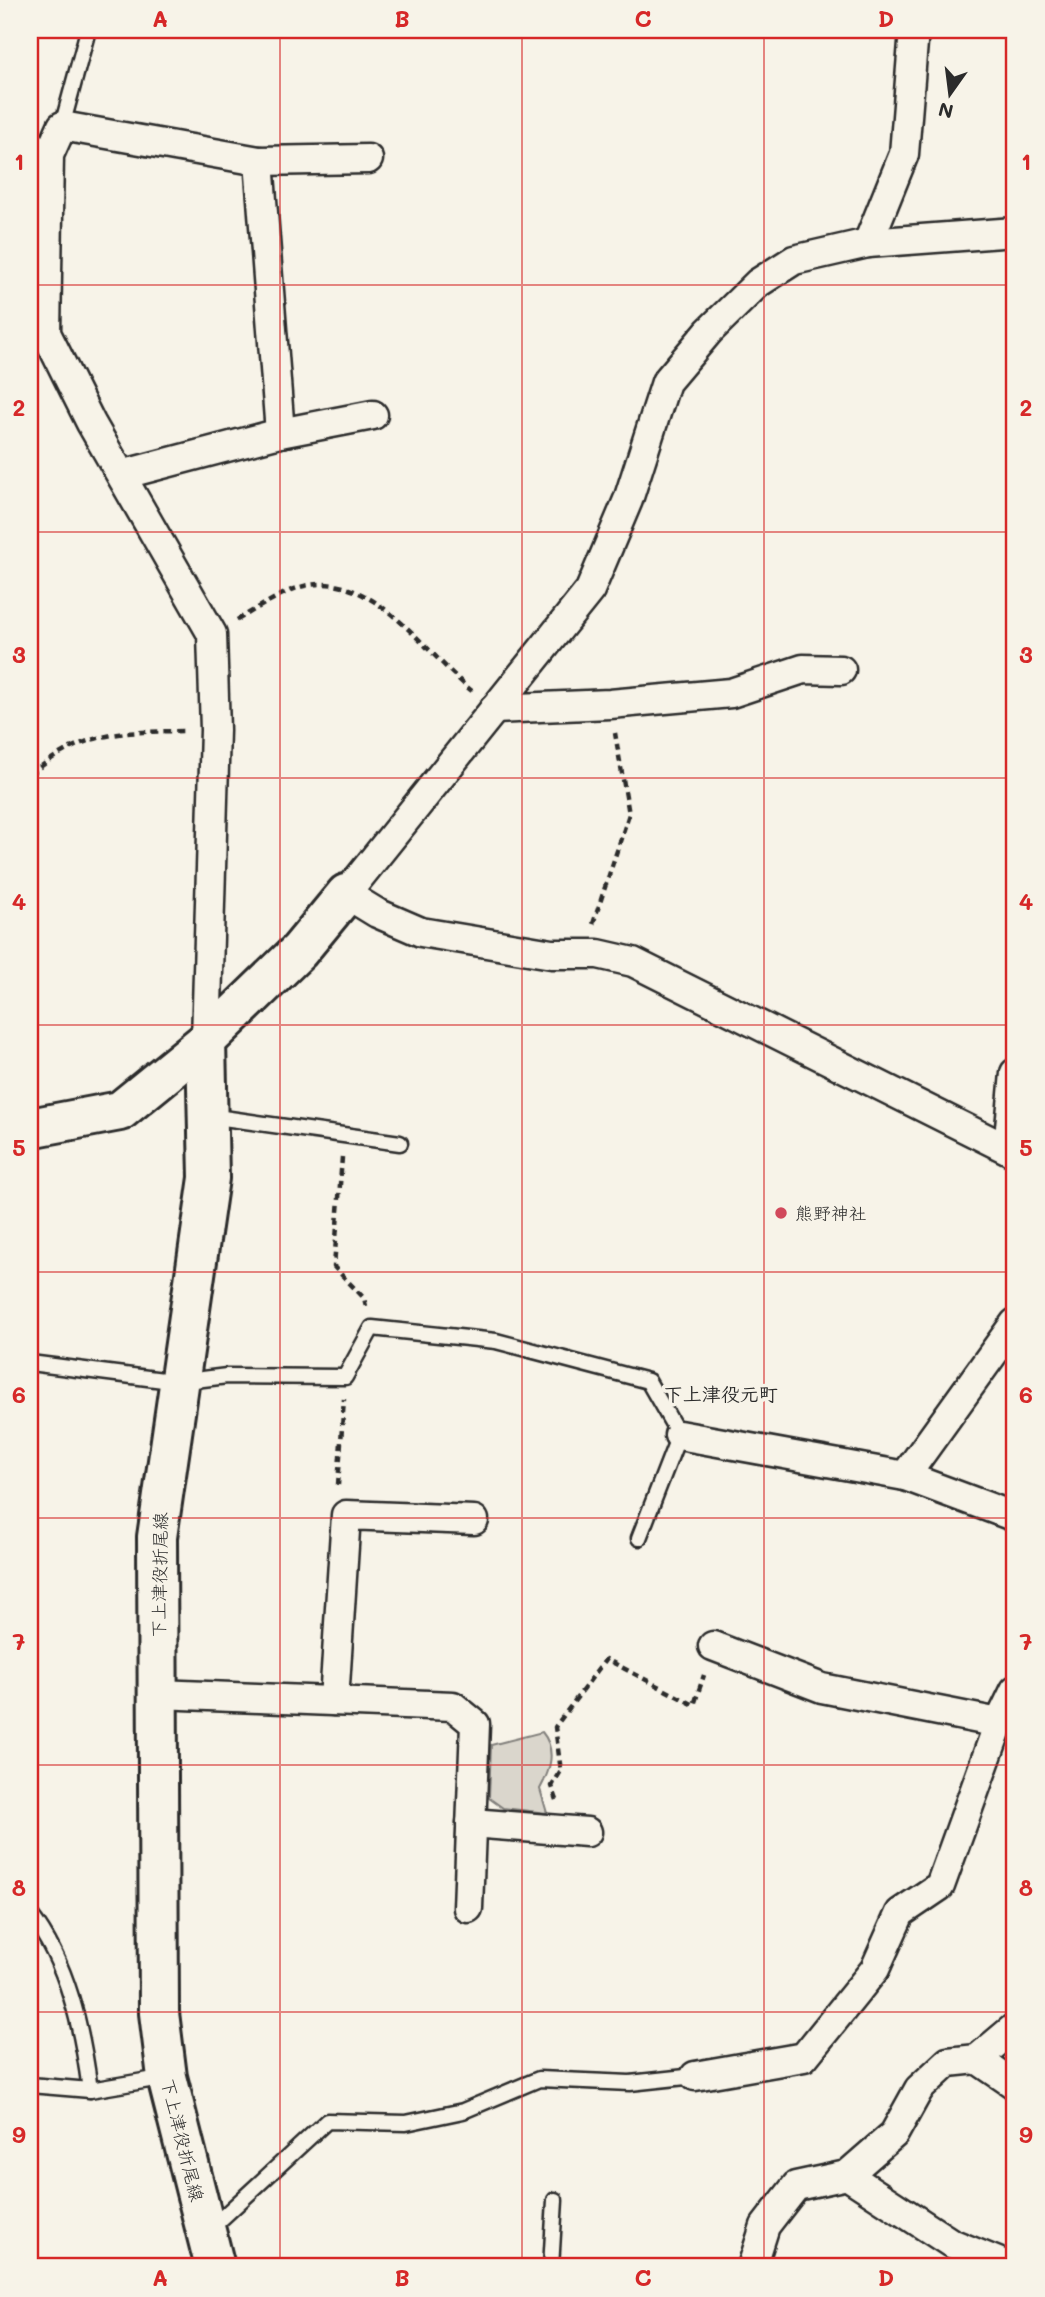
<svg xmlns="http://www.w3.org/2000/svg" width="1045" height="2297" font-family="Mali,'Klee One',sans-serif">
	<rect width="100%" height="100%" fill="#f7f3e8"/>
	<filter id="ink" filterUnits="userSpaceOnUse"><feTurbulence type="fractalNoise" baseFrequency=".0143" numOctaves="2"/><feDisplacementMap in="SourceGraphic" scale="14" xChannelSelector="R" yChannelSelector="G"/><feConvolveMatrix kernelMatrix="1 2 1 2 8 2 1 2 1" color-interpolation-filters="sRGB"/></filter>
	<g filter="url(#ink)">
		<path fill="#dad6cc" stroke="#82807c" stroke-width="2" d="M542,1732c15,18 8,39 -2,57l7,24 -44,-5 -14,-10 2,-53z"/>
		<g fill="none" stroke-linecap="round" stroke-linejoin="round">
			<g stroke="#2b2b2b" stroke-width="19">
				<g id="lane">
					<path d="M62,126l26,-96"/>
					<path d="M30,133l19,22"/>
					<path d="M209,1116l191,27"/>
					<path d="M30,1363l149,19 48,-6 118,1 27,-49 124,13 152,40 31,54 -40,103"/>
					<path d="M30,1914c38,49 52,115 60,176"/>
					<path d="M30,2085l60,5 77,-13"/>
					<path d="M209,2230l118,-109 79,2 57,-12 76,-32 91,4 65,-7"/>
					<path d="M551,2267l4,-67"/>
				</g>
			</g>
			<g stroke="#2b2b2b" stroke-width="33">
				<g id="street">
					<path d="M259,161l109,-2"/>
					<path d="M1015,232l-147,11 -74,17 -36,23 -49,48 -43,51 -38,118 -38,90 -244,304 31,19 44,19 131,22h46l35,8 382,191"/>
					<path d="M868,243l36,-89 10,-124"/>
					<path d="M280,433l93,-18"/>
					<path d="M121,475l159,-42 -21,-272 -197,-35 -13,29 -3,178 45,90 121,211 3,96 -9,311"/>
					<path d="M494,709l116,-5 121,-11 72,-24 38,1"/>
					<path d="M1008,1149l7,-76"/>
					<path d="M1015,1323l-110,153 110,41"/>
					<path d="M679,1435l226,41"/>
					<path d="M713,1646l109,42 177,35"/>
					<path d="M158,1694l295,12 22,18 -7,184"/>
					<path d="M334,1701l12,-186 128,5"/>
					<path d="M471,1823l116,9"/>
					<path d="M977,2059l38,26"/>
					<path d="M695,2076l109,-19 71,-88 25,-56 40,-27 59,-163 16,-33"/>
					<path d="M847,2175l104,68 59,24"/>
					<path d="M752,2267l13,-41 31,-40 51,-11 47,-41 25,-45 29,-27 29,-3 38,-32"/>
				</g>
			</g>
			<g stroke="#2b2b2b" stroke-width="44">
				<g id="secondary">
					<path d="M206,1041l93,-90 47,-57"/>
					<path d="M30,1128l90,-17 86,-70 3,137 -52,359 2,476 8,64 48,190"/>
				</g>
			</g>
			<g stroke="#2b2b2b" stroke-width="4.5" stroke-dasharray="7 5" stroke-linecap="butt">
				<path d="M237,620c17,-10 35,-21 52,-29 77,-33 132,59 183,100"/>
				<path d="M30,775c53,-44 89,-43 155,-44"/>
				<path d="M593,924l36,-110 -14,-81"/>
				<path d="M342,1157l-8,110 30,31 2,8"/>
				<path d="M338,1485l6,-86"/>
				<path d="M557,1800l-5,-14 9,-15 -6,-44 51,-68 88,46 10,-30"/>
			</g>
			<use href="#lane" stroke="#f7f3e8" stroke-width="14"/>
			<use href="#street" stroke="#f7f3e8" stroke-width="28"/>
			<use href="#secondary" stroke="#f7f3e8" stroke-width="38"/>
		</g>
	</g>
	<path fill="none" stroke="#d62828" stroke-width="2" stroke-opacity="0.55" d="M280,30v2237M522,30v2237M764,30v2237M30,285h985M30,532h985M30,778h985M30,1025h985M30,1272h985M30,1518h985M30,1765h985M30,2012h985"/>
	<circle fill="#d1495b" stroke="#f7f3e8" stroke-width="2.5" cx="781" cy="1213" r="7"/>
	<g text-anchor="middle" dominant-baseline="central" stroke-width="7" stroke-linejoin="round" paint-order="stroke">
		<g font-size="18" fill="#2b2b2b" stroke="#f7f3e8" text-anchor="start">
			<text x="795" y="1213">熊野神社</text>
		</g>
		<g font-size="18" fill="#2b2b2b" stroke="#f7f3e8">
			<text transform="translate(159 1575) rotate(-89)">下上津役折尾線</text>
			<text transform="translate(183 2140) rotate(76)">下上津役折尾線</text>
		</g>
		<g font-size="19" font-weight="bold" fill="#2b2b2b" stroke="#f7f3e8">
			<text x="721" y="1393">下上津役元町</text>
		</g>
	</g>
	<rect width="1045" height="2297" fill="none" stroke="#f7f3e8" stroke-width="77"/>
	<g transform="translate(950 94) rotate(194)" stroke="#f7f3e8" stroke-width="5" paint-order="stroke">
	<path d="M0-5L12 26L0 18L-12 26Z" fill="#2b2b2b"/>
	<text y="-10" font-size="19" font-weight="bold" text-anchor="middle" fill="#2b2b2b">N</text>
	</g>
	<rect x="38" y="38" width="968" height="2220" fill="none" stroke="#d62828" stroke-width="2.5"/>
	<g font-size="23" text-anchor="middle" font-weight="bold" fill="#d62828">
		<text x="160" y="27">A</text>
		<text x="402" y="27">B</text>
		<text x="643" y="27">C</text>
		<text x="886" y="27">D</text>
		<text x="19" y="170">1</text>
		<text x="1026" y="170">1</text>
		<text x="19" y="416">2</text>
		<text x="1026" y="416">2</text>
		<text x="19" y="663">3</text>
		<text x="1026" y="663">3</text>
		<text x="19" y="910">4</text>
		<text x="1026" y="910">4</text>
		<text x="19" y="1156">5</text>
		<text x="1026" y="1156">5</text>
		<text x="19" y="1403">6</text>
		<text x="1026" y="1403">6</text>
		<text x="19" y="1650">7</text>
		<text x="1026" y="1650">7</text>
		<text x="19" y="1896">8</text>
		<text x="1026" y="1896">8</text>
		<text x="19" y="2143">9</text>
		<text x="1026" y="2143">9</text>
		<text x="160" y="2286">A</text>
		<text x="402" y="2286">B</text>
		<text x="643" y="2286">C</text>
		<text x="886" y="2286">D</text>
	</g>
</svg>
